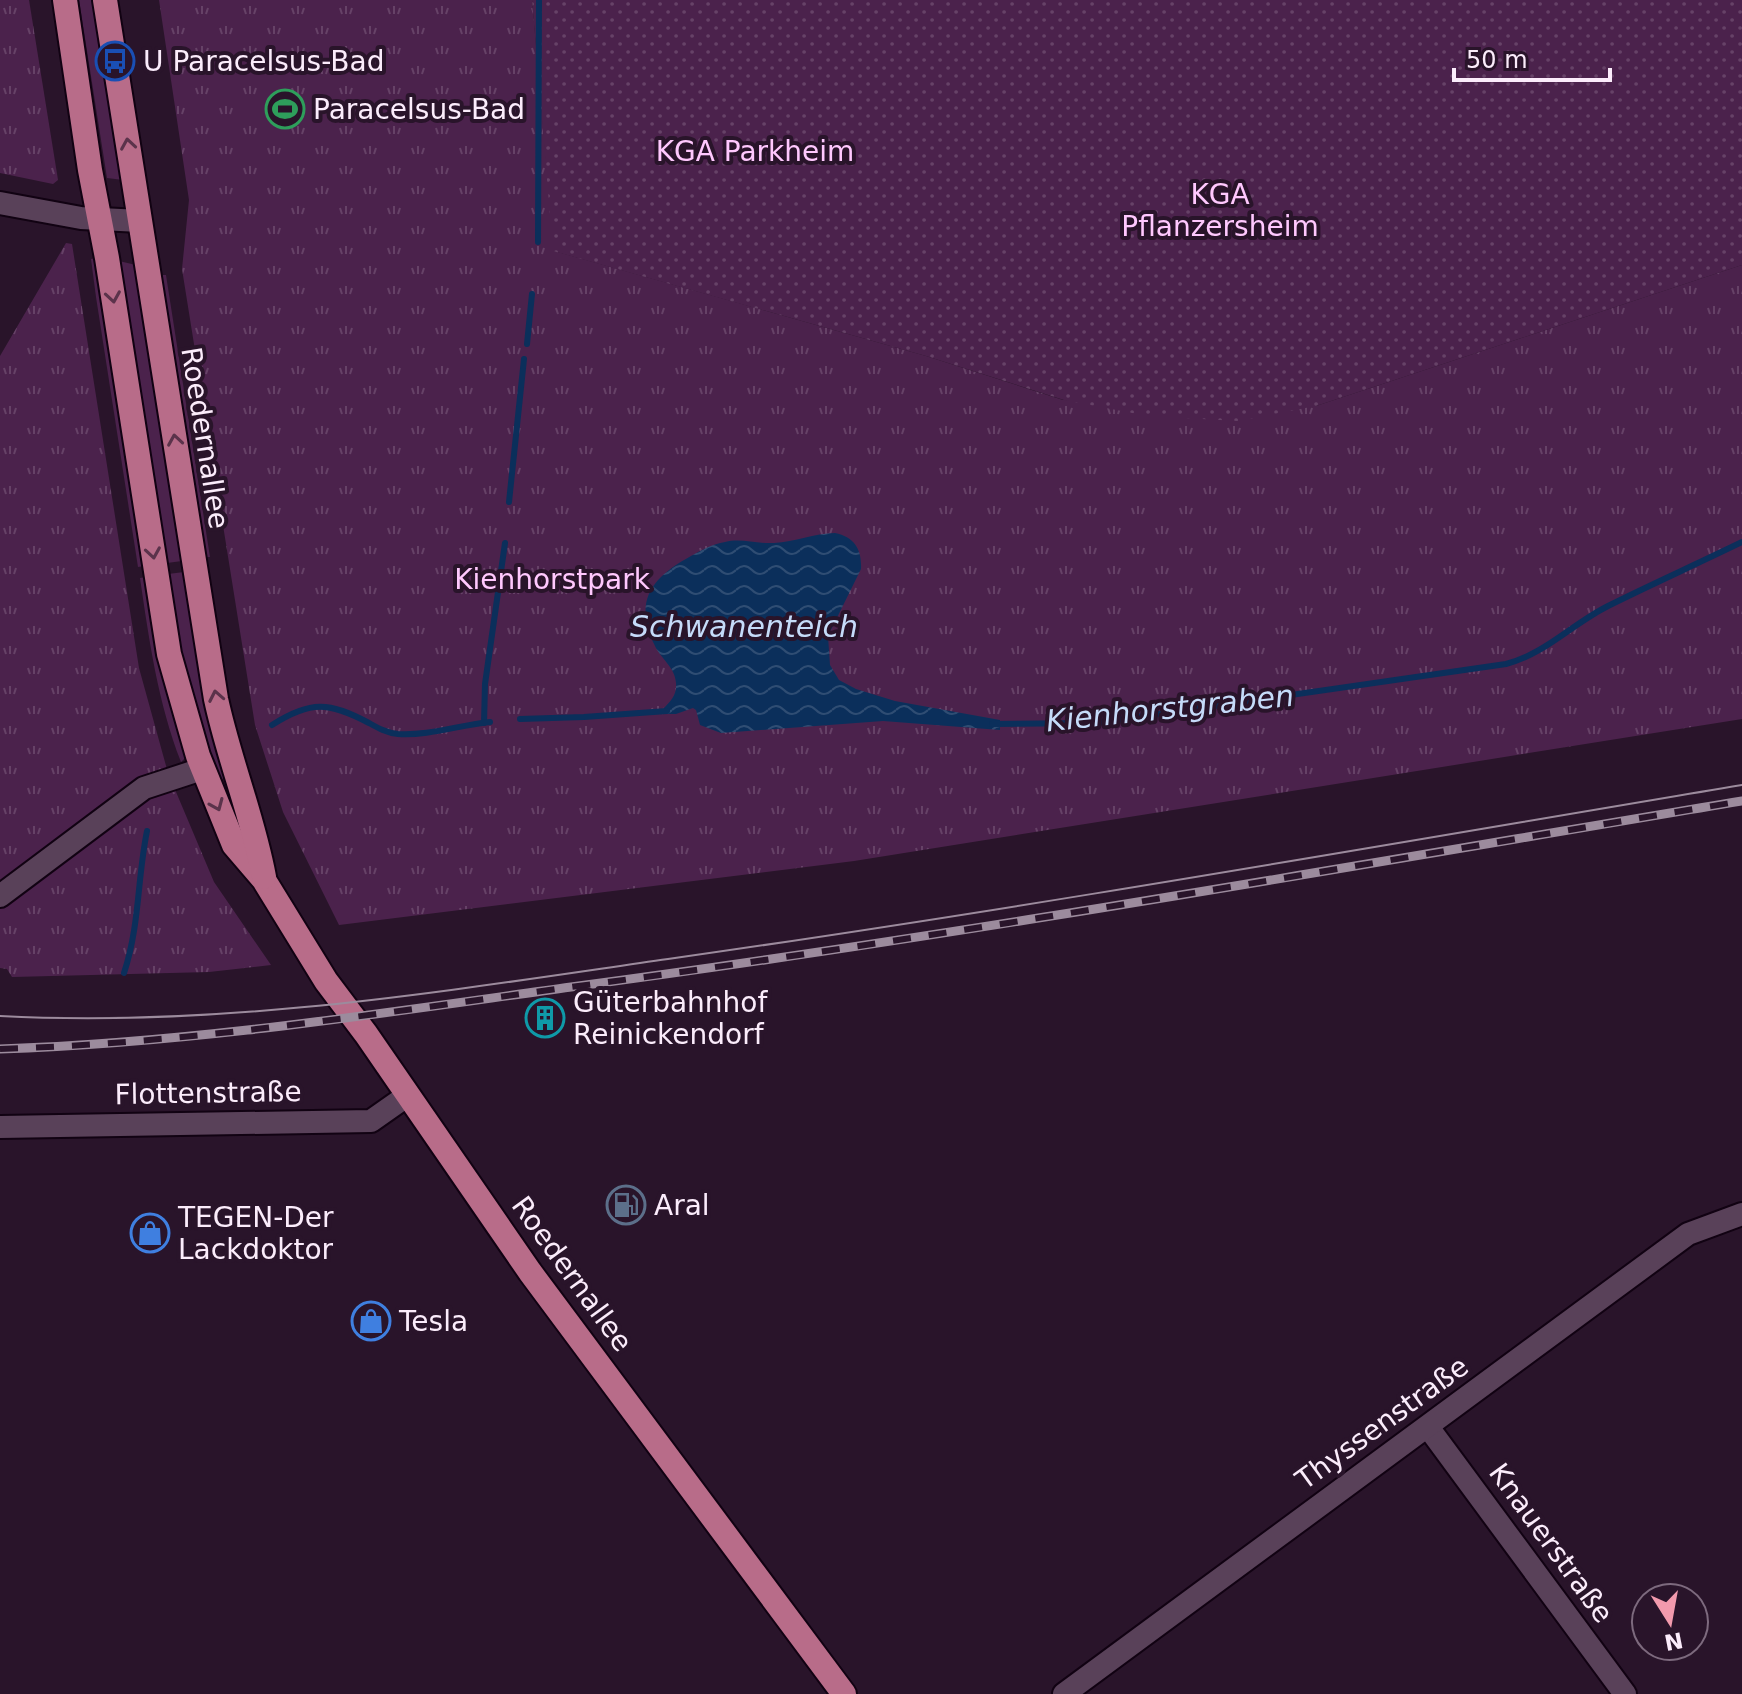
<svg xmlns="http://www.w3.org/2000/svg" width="1742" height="1694" font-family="'DejaVu Sans',sans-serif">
	<defs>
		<pattern id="park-tufts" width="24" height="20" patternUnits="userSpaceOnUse" patternTransform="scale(2)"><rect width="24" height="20" fill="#4b224c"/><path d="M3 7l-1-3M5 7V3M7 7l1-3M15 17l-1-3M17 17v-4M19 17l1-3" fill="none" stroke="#664267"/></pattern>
		<pattern id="garden-dots" width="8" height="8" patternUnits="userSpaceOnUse" patternTransform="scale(2)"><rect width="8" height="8" fill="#4b224c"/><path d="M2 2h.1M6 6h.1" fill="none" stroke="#664267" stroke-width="1.8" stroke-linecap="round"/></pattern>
		<pattern id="water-waves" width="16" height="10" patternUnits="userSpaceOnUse" patternTransform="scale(2)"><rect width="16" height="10" fill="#0b2f5b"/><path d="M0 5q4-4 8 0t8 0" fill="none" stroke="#2f4d73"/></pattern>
	</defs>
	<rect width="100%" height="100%" fill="#29142a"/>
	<g fill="#4b224c">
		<path d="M79,0h16l28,180 -16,-2z"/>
		<path d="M96,258l48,308 -6,1 -42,-270 -5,-38z"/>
		<path d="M119,261l17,4 46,296 -15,2z"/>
		<path d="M161,275h5l44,282h-5z"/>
		<path d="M184,572l16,104 24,100 -2,4h-3c-25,-67 -40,-135 -51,-206z"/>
		<path d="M146,577l17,101 23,79 -5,5c-23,-59 -32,-122 -41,-184z"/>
	</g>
	<g fill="url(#park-tufts)">
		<path d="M0,0h29l29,180 -5,4 -53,-11z"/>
		<path d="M159,0h373l22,251 372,105 137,44 253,6 426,-141v454l-888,142 -515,64 -56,-113 -28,-87 -73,-456 7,-69z"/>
		<path d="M66,243l6,1 67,424 29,105 46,109 57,83 -62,7 -197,5 -5,-8 -7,-1v-612z"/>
	</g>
	<path fill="url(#garden-dots)" d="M532,0h1210v265l-426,141 -78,15 -90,-5 -84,-16 -138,-44 -373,-105z"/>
	<path fill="url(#water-waves)" d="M835,533c20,4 27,17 26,36l-33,67 2,29 9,15 17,9 39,12 105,19v10l-117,-9 -162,12 -21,-8 -4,-15 -3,-2 -17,6h-13v-5c8,-8 14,-14 13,-26 -1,-16 -15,-24 -21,-37 -22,-45 -4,-68 36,-90 11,-6 21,-12 34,-14 16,-4 32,2 49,1 21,-1 40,-10 61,-10z"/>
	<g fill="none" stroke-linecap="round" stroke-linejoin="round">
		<g stroke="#0b2f5b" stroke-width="6">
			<path d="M538,242l1,-242"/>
			<path d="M527,344l5,-50"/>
			<path d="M509,502l15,-143"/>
			<path d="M520,719l64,-2 83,-6"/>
			<path d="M484,723l1,-39 20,-141"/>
			<path d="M992,724l104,-1 410,-59c39,-10 66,-40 102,-58 44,-22 89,-42 134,-64"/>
			<path d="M272,725c39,-25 57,-23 97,-2 9,5 18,10 29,11 30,2 62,-9 92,-12"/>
			<path d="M124,973c16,-49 13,-93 23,-142"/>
		</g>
		<g stroke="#110212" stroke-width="26">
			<g id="minor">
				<path d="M0,203l81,15 59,3"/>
				<path d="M0,896l144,-108 58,-19"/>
				<path d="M0,1127l371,-6 37,-26"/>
				<path d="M1428,1427l197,267"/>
				<path d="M1064,1694l624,-460 54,-20"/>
			</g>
		</g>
		<g stroke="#110212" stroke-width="28">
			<g id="major">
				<path d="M65,0l25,170 17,88 62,396 29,102 36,89 30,35 62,101 40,53 164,238 314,422"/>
				<path d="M105,0l111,699c13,61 37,118 48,178"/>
			</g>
		</g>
		<use href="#minor" stroke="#594159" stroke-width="22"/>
		<use href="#major" stroke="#b86c89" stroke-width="24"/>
		<path stroke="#9c8b9d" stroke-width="2" d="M0,1016c226,12 445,-25 668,-57 359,-51 716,-114 1074,-174"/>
		<g stroke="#9c8b9d" stroke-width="9">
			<path id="rail" d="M0,1049c192,-6 382,-36 571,-62 392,-52 781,-121 1171,-186"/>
		</g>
		<use href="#rail" stroke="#29142a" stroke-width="6" stroke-dasharray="18" stroke-linecap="butt"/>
	</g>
	<defs><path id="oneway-chevron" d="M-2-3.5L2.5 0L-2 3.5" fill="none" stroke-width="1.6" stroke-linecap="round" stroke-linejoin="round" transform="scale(2)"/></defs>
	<g stroke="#5b334b">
		<use href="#oneway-chevron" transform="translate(128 144) rotate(-99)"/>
		<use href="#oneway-chevron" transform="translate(113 297) rotate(81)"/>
		<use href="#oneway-chevron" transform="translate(175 440) rotate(-99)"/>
		<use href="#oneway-chevron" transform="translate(153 553) rotate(81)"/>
		<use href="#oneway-chevron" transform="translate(216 696) rotate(-101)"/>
		<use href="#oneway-chevron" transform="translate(217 805) rotate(67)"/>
	</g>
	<defs>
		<g id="bus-ring" transform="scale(2)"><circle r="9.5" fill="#29142a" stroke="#1a4fb4" stroke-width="1.5"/><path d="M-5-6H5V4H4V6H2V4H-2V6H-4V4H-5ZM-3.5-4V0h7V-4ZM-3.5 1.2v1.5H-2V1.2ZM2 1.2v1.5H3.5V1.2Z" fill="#1a4fb4"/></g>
		<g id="stadium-ring" transform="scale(2)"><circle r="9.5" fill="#29142a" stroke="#2e9e5b" stroke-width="1.5"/><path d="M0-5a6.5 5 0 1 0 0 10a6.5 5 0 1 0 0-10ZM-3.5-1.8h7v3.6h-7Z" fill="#2e9e5b"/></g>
		<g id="building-ring" transform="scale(2)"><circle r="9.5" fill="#29142a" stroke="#0f9aa8" stroke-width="1.5"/><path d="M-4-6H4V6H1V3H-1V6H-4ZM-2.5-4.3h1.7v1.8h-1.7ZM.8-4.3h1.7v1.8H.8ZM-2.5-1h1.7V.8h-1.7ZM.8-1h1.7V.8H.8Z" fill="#0f9aa8"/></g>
		<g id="fuel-ring" transform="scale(2)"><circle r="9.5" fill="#29142a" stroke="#5c6f8a" stroke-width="1.5"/><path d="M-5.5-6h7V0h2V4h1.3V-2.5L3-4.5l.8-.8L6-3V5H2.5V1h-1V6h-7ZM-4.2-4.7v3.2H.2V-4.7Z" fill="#5c6f8a"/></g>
		<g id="shop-ring" transform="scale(2)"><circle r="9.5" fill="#29142a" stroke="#3f7fe0" stroke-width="1.5"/><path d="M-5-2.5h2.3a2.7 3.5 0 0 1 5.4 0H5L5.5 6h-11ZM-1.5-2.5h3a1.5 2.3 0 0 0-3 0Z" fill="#3f7fe0"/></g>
	</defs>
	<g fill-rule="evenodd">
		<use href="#bus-ring" x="115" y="61"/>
		<use href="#stadium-ring" x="285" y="109"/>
		<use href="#building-ring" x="545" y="1018"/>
		<use href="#fuel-ring" x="626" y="1205"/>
		<use href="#shop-ring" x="150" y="1233"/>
		<use href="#shop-ring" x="371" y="1321"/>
	</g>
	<g text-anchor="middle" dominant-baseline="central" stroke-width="8" stroke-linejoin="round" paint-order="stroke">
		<g font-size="28" fill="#fbecfb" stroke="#29142a" text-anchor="start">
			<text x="143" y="61">U Paracelsus-Bad</text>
			<text x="313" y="109">Paracelsus-Bad</text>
			<text x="573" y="1002">Güterbahnhof<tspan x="573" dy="32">Reinickendorf</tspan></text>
			<text x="654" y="1205">Aral</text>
			<text x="178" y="1217">TEGEN-Der<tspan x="178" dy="32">Lackdoktor</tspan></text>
			<text x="399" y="1321">Tesla</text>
		</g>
		<g font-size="28" fill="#ffc8fe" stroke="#29142a">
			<text x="755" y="151">KGA Parkheim</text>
			<text x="1220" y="194">KGA<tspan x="1220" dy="32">Pflanzersheim</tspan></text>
			<text x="552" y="579">Kienhorstpark</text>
		</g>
		<g font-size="28" fill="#fbecfb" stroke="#29142a">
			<text transform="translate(205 438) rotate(81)">Roedernallee</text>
			<text transform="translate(208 1093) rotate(-1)">Flottenstraße</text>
			<text transform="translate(572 1274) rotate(54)">Roedernallee</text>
			<text transform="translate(1382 1423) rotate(-36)">Thyssenstraße</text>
			<text transform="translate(1551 1543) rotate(54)">Knauerstraße</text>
		</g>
		<g font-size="30" font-style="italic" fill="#c5dbf9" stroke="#29142a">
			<text x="744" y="626">Schwanenteich</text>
			<text transform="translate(1170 708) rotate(-6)">Kienhorstgraben</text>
		</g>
	</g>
	<g transform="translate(1670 1622) rotate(169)"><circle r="38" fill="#29142a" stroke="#7d6a7e" stroke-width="2"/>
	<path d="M0-6L14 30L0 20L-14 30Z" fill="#f29aad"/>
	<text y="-12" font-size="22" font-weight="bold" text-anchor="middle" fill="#fbecfb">N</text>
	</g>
	<path d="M1454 68v12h156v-12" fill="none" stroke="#fbecfb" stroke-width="4"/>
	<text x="1466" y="68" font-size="24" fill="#fbecfb" stroke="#29142a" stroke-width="6" paint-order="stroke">50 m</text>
</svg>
